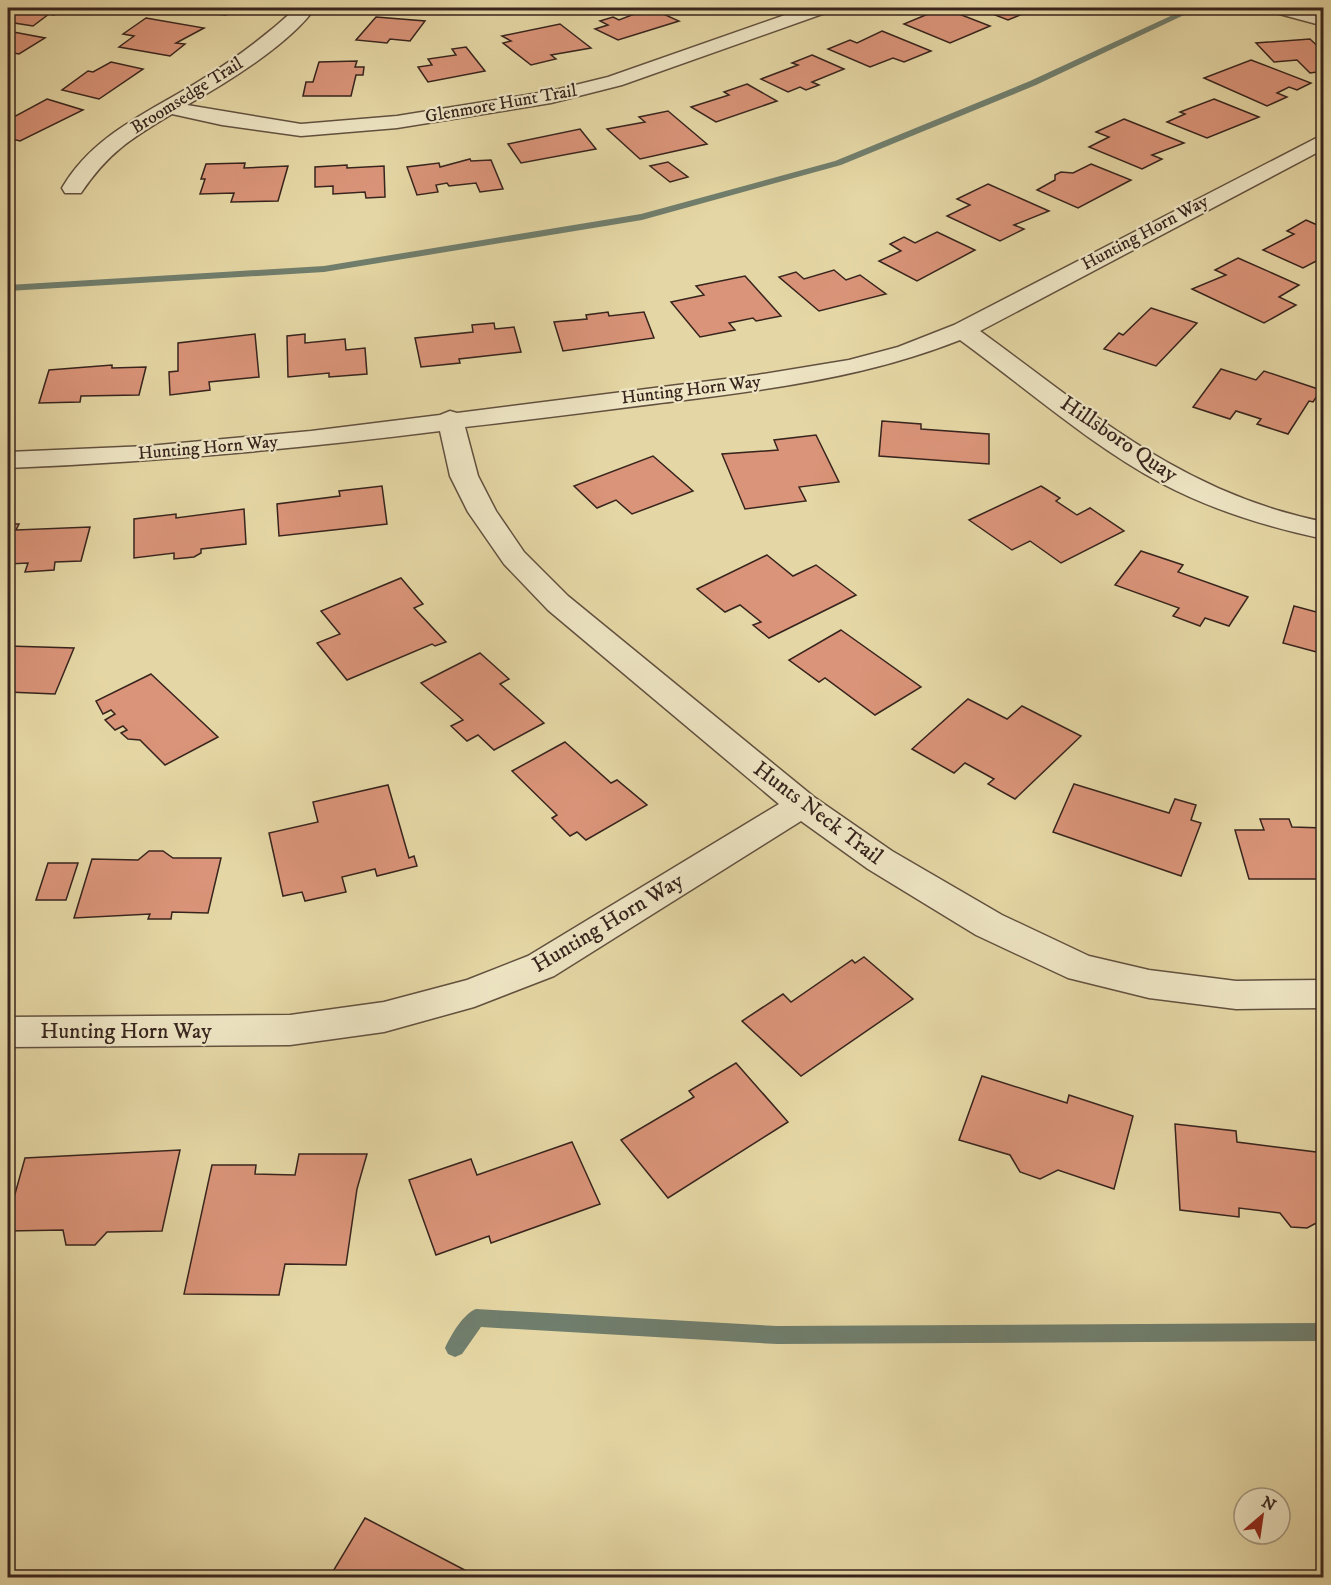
<svg xmlns="http://www.w3.org/2000/svg" width="1331" height="1585" font-family="'IM FELL DW Pica',serif">
	<rect width="100%" height="100%" fill="#e5d7a5"/>
	<filter id="stains"><feTurbulence type="fractalNoise" baseFrequency=".00333" numOctaves="4"/><feColorMatrix values="0 0 0 0 .2 0 0 0 0 .09 0 0 0 0 .02 0 0 0 .5 -.17"/></filter>
	<radialGradient id="worn" r=".72"><stop offset=".6" stop-color="#630" stop-opacity="0"/><stop offset="1" stop-color="#630" stop-opacity=".3"/></radialGradient>
	<g fill="none" stroke-linecap="round" stroke-linejoin="round">
		<g fill="#707e6d" fill-rule="evenodd">
			<path d="M1177,13l7,2 -148,70 -195,80 -199,55 -318,52 -316,19v-6l316,-19 317,-52 194,-53 195,-80z"/>
			<path d="M476,1309l301,17 547,-3v18l-547,3 -296,-17 -19,27 -7,3 -7,-3 -3,-6c6,-13 18,-34 31,-39z"/>
		</g>
	</g>
	<g fill="#da9479" stroke="#37241d" stroke-width="1.5">
		<path d="M15,8h40l-3,2 7,1 -5,4 -5,-1 -16,12 -25,-4v-9z"/>
		<path d="M176,8h58l-8,7 -53,-5z"/>
		<path d="M650,8l29,13 -61,19 -23,-11 13,-4 -8,-4 13,-4 6,3z"/>
		<path d="M929,8h23l13,4 -6,2 31,12 -40,17 -46,-19 24,-10 -8,-3z"/>
		<path d="M977,8h60l-29,12z"/>
		<path d="M376,17l49,4 -15,20 -20,-2 -3,4 -31,-3z"/>
		<path d="M146,18l58,10 -28,15 9,1 -15,12 -51,-9 15,-11 -11,-2z"/>
		<path d="M560,24l31,24 -40,7 5,4 -25,6 -28,-22 8,-2 -9,-5z"/>
		<path d="M8,31l37,7 -26,16 -11,-2z"/>
		<path d="M882,31l49,20 -27,11 -11,-4 -23,9 -42,-18 22,-9 7,3z"/>
		<path d="M1310,39l14,13v19l-14,2 -13,-13 -23,2 -18,-19z"/>
		<path d="M466,47l19,24 -57,11 -10,-15 14,-2 -4,-6 28,-4 -4,-6z"/>
		<path d="M812,55l32,14 -32,13 7,3 -13,5 -6,-3 -12,5 -27,-13 37,-14 -6,-2z"/>
		<path d="M1251,60l60,23 -14,7 -8,-3 -12,6 10,4 -20,9 -63,-28z"/>
		<path d="M357,61l-2,6h9l-1,8h-7l-5,21h-48l3,-14h7l6,-20z"/>
		<path d="M111,62l32,7 -44,30 -37,-9 26,-19 5,1z"/>
		<path d="M747,84l30,17 -61,21 -25,-15 38,-12 -5,-3z"/>
		<path d="M47,99l36,11 -63,31 -12,-3v-21l4,1z"/>
		<path d="M1214,99l45,18 -52,21 -40,-16 18,-8 -5,-2z"/>
		<path d="M668,111l39,33 -67,15 -33,-30 38,-7 -6,-5z"/>
		<path d="M1124,119l60,24 -32,12 10,4 -20,10 -53,-22 20,-10 -13,-5z"/>
		<path d="M580,129l16,20 -75,14 -13,-19z"/>
		<path d="M470,159l1,2 20,-1 12,29 -23,3 -4,-9 -27,3 -2,-3 -11,2 2,7 -21,3 -10,-28 32,-4 1,4z"/>
		<path d="M668,162l20,15 -18,5 -20,-16z"/>
		<path d="M245,163l-1,5 44,-2 -10,35 -47,1 3,-9 -34,1 5,-15h-4l5,-15z"/>
		<path d="M1091,164l40,16 -53,28 -41,-18 18,-10v-5l6,-3 12,1z"/>
		<path d="M347,165v3l37,-2 1,31 -19,1 -1,-6 -32,2v-8l-18,1v-20z"/>
		<path d="M988,184l61,27 -35,14 10,4 -24,12 -53,-25 23,-11 -13,-6z"/>
		<path d="M1306,220l18,8v29l-21,11 -40,-18 31,-16 -7,-3z"/>
		<path d="M937,232l38,18 -58,31 -38,-20 22,-10 -11,-7 14,-7 11,6z"/>
		<path d="M1238,258l61,27 -20,12 17,8 -32,18 -72,-34 34,-14 -11,-5z"/>
		<path d="M834,270l12,10 14,-5 26,19 -67,17 -40,-34 17,-5 8,7z"/>
		<path d="M745,276l36,40 -25,5 -3,-3 -24,5 6,7 -35,7 -29,-35 33,-7 -8,-9z"/>
		<path d="M1151,308l46,15 -41,43 -52,-17 15,-16 4,2z"/>
		<path d="M608,312l1,4 35,-4 10,26 -91,13 -9,-29 33,-3 -1,-4z"/>
		<path d="M494,323l1,6 19,-2 7,25 -62,7 1,4 -39,4 -6,-29 58,-6 -1,-7z"/>
		<path d="M255,334l4,43 -50,5 1,8 -40,5 -1,-23 9,-1v-28z"/>
		<path d="M305,334v9l40,-4 1,11 19,-2 2,26 -38,3v-4l-41,4 -1,-41z"/>
		<path d="M112,365v3l34,-1 -7,28 -58,1 -1,6 -41,1 10,-33z"/>
		<path d="M1221,369l35,11 8,-9 57,19 -8,12 -4,-1 -21,33 -31,-10 4,-5 -25,-8 -6,8 -37,-12z"/>
		<path d="M882,421l39,3v5l68,5v30l-110,-8z"/>
		<path d="M816,435l23,47 -40,5 7,14 -61,8 -23,-55 56,-4 -4,-10z"/>
		<path d="M653,456l40,35 -61,23 -16,-14 -19,8 -23,-22z"/>
		<path d="M382,486l5,38 -108,12 -2,-32 63,-8 -1,-5z"/>
		<path d="M1041,486l19,12 -4,3 21,14 13,-7 34,23 -63,32 -31,-22 -18,9 -43,-30z"/>
		<path d="M244,509l2,35 -45,5v4l-7,4 -20,2v-6l-40,5v-39l42,-5v4z"/>
		<path d="M8,524h11l-3,6 74,-3 -9,34 -26,1 -1,8 -29,2 3,-9 -20,1z"/>
		<path d="M1141,551l42,14 -5,7 70,25 -19,29 -24,-8 -5,8 -27,-10 6,-8 -64,-23z"/>
		<path d="M767,555l26,21 23,-11 40,30 -87,43 -16,-13 8,-3 -21,-17 -15,7 -28,-23z"/>
		<path d="M401,578l22,26 -9,4 32,34 -11,4 -3,-2 -85,36 -30,-37 23,-9 -19,-23z"/>
		<path d="M1294,606l30,8v40l-41,-11z"/>
		<path d="M841,630l80,57 -46,28 -50,-37 -6,4 -30,-22z"/>
		<path d="M8,646l66,2 -19,46 -47,-2 2,-5h-2z"/>
		<path d="M480,653l29,26 -9,5 44,39 -50,27 -16,-15 -11,6 -16,-15 12,-6 -42,-37z"/>
		<path d="M151,674l67,63 -53,28 -25,-25 -12,-1 -7,-6 6,-3 -4,-4 -8,4 -10,-10 10,-6 -4,-4 -8,4 -7,-13z"/>
		<path d="M968,699l39,20 15,-13 59,30 -66,63 -27,-15 6,-5 -29,-16 -11,10 -42,-24z"/>
		<path d="M565,742l46,41 6,-3 30,25 -61,35 -9,-8 -7,4 -18,-18 5,-3 -45,-44z"/>
		<path d="M1074,784l95,29 6,-14 21,6 -5,15 10,3 -20,53 -128,-44z"/>
		<path d="M388,785l21,73 5,-2 3,10 -40,10 -2,-7 -33,8 4,15 -41,9 -3,-9 -19,4 -14,-63 49,-11 -5,-20z"/>
		<path d="M1260,819h29l3,8 32,1v51h-75l-14,-49h29z"/>
		<path d="M149,851h14l10,7h48l-13,55 -36,-1 -1,7h-23l2,-5 -76,4 18,-59 46,1z"/>
		<path d="M48,863h30l-12,37h-30z"/>
		<path d="M864,957l49,42 -112,77 -59,-55 41,-27 8,8 61,-42 3,3z"/>
		<path d="M736,1063l52,59 -120,76 -47,-58 73,-43 -5,-6z"/>
		<path d="M982,1076l85,27 2,-8 64,21 -19,73 -56,-19 -18,9 -20,-7 -10,-17 -51,-15z"/>
		<path d="M1175,1124l61,7 1,11 87,11v66l-17,9 -16,-1 -11,-14 -41,-5v9l-59,-7z"/>
		<path d="M572,1142l28,62 -109,39 -2,-7 -53,19 -27,-75 62,-21 6,16z"/>
		<path d="M180,1150l-18,81 -55,1 -12,13h-29l-3,-15 -55,1v-12l17,-61z"/>
		<path d="M299,1154h68l-10,35 -11,76 -61,-1 -6,31 -95,-1 28,-129h44l-1,9 40,1z"/>
		<path d="M365,1518l115,60h-151z"/>
	</g>
	<g fill="none" stroke-linecap="round" stroke-linejoin="round">
		<g stroke="#62513f" stroke-width="3">
			<g id="minor">
				<path d="M296,8h19c-25,36 -90,76 -128,97l114,19 96,-8 154,-25 57,-14 197,-69h25l-2,4 -206,73 -71,18 -154,25 -96,8 -79,-11 -50,-11c-42,25 -64,39 -91,79h-16l-3,-5c31,-54 88,-76 139,-108 34,-21 66,-45 95,-72z"/>
				<path d="M1270,8h29l25,6v12l-52,-14z"/>
				<path d="M1324,134v15l-344,182c113,82 201,162 344,191v17c-57,-12 -112,-29 -163,-56 -72,-39 -135,-95 -201,-143 -91,36 -186,49 -283,61 -71,9 -141,18 -212,26l13,49 18,35 28,41 44,44 246,201 78,54 110,64 87,41 60,14 87,11 88,-1v28l-88,1 -87,-11 -81,-20 -92,-43 -108,-66 -67,-48 -247,155 -80,31 -90,25 -94,13 -282,2v-30l282,-2 94,-13 83,-22 61,-24 251,-152 -231,-194 -44,-46 -36,-52 -18,-36 -10,-45c-144,18 -287,31 -432,37v-16l140,-6 163,-15 129,-16 10,-4 7,2 300,-38 92,-15 49,-13 56,-22z"/>
			</g>
		</g>
		<use href="#minor" fill="#eee5c4" fill-rule="evenodd"/>
	</g>
	<g text-anchor="middle" dominant-baseline="central" stroke-width="4.5" stroke-linejoin="round" paint-order="stroke">
		<g font-size="18" fill="#37241d" stroke="#eee5c4">
			<text transform="translate(187 96) rotate(-32)">Broomsedge Trail</text>
			<text transform="translate(501 104) rotate(-10)">Glenmore Hunt Trail</text>
			<text transform="translate(1145 233) rotate(-28)">Hunting Horn Way</text>
			<text transform="translate(691 390) rotate(-7)">Hunting Horn Way</text>
			<text transform="translate(208 448) rotate(-5)">Hunting Horn Way</text>
		</g>
		<g font-size="22" fill="#37241d" stroke="#eee5c4">
			<text transform="translate(1119 439) rotate(34)">Hillsboro Quay</text>
			<text transform="translate(818 813) rotate(37)">Hunts Neck Trail</text>
			<text transform="translate(608 923) rotate(-31)">Hunting Horn Way</text>
			<text x="126" y="1031">Hunting Horn Way</text>
		</g>
	</g>
	<rect width="1331" height="1585" fill="none" stroke="#e5d7a5" stroke-width="30"/>
	<rect x="9" y="9" width="1313" height="1567" fill="none" stroke="#37241d" stroke-width="3"/>
	<rect x="15" y="15" width="1301" height="1555" fill="none" stroke="#37241d" stroke-width="1.5"/>
	<g transform="translate(1262 1516) rotate(29)"><circle r="28" fill="#eee5c4" stroke="#a59881" stroke-width="1.5"/>
	<path d="M0-4.5L10 22L0 15L-10 22Z" fill="#8f2418"/>
	<text y="-9" font-size="16" font-weight="bold" text-anchor="middle" fill="#37241d">N</text>
	</g>
	<rect width="100%" height="100%" filter="url(#stains)"/>
	<rect width="100%" height="100%" fill="url(#worn)"/>
</svg>
